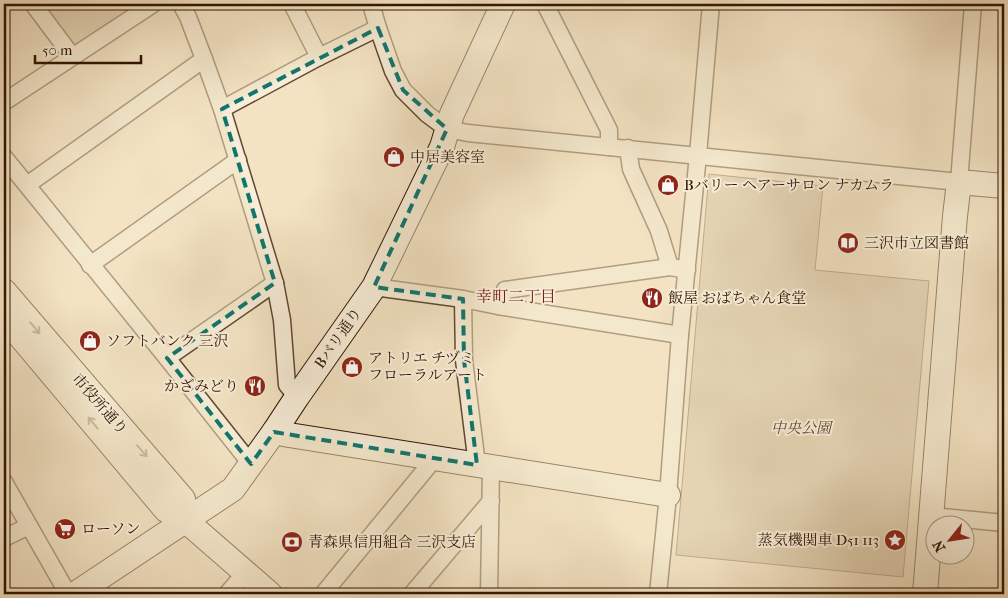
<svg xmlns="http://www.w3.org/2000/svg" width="1008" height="598" font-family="'IM FELL French Canon','Noto Serif JP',serif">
	<rect width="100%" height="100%" fill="#f3e3c3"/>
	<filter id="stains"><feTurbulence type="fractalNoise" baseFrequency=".004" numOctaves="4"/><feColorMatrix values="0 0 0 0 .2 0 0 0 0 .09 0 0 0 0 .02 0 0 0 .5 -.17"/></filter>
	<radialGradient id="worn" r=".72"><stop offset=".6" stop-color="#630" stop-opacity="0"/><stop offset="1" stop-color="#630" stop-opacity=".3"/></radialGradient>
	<g fill="#d2c0a2" stroke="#826a51">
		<path d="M43,4h98l-65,44z"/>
		<path d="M709,174l114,12 -8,84 114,11 -26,296 -227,-22z"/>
	</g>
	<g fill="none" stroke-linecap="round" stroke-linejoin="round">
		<g stroke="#624831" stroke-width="19">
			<g id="street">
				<path d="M33,4l39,52"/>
				<path d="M181,4l7,13 16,42 18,50 53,174 7,37 5,65 10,12"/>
				<path d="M292,4l27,53"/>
				<path d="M371,4l7,24 15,43 10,19 24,24 20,15 21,4 491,49 14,-178"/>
				<path d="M545,4l64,126v17"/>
				<path d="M4,102l149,-98"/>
				<path d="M222,109l97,-52 59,-29"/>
				<path d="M628,148l3,21 28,62 11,36"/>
				<path d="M4,157l163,201 84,106"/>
				<path d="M27,185l177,-126"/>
				<path d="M90,265l148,-105"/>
				<path d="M374,287l89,12 35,7 182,29"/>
				<path d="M463,299l1,61 13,105"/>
				<path d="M498,306l7,-16 165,-23 17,3"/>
				<path d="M167,358l108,-75"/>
				<path d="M4,482l64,112"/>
				<path d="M932,516l72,7"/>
				<path d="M4,538l25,-12"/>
				<path d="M227,594l18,-21"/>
				<path d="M323,594l112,-136"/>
				<path d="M412,594l79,-93"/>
				<path d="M489,594l2,-127"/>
				<path d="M658,594l10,-99 12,-160 18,-180 13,-151"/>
			</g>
		</g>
		<g stroke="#311500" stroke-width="26">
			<g id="secondary">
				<path d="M4,291l179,208 3,22"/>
				<path d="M4,317l162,193 20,11 84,73"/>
				<path d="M274,432l15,3 379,60"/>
				<path d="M75,594l158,-105 41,-57 23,-35 77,-110 68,-140 10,-33 51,-110"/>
				<path d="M925,594l30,-378 4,-34 45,4"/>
			</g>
		</g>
		<use href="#street" stroke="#f7edd8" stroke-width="16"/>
		<use href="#secondary" stroke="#f7edd8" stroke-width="24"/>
	</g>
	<defs><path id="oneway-shaft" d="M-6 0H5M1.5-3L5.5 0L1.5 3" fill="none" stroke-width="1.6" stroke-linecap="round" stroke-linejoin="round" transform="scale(1.25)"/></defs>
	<g stroke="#9e8c77">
		<use href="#oneway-shaft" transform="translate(35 328) rotate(50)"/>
		<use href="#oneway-shaft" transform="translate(93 423) rotate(-130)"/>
		<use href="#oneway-shaft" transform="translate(142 451) rotate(49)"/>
	</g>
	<path d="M0 0H1008V598H0ZM378,28l25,62 44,39 -73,158 89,12 1,61 13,105 -203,-33 -23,32 -84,-106 108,-75 -53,-174z" fill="#f3e3c3" fill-opacity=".55" fill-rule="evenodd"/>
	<path fill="none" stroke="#0f766e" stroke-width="4" stroke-dasharray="10 6" stroke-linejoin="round" d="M378,28l25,62 44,39 -73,158 89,12 1,61 13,105 -203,-33 -23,32 -84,-106 108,-75 -53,-174z"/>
	<defs>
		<g id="shop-disc" transform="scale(1.125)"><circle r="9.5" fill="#8f2418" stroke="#f7edd8"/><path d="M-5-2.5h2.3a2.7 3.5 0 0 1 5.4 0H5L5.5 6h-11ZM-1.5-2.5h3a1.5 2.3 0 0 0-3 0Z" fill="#fff"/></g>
		<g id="library-disc" transform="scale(1.125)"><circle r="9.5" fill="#8f2418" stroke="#f7edd8"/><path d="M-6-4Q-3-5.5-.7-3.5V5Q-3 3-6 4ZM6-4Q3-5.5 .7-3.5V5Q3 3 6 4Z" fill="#fff"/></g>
		<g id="restaurant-disc" transform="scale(1.125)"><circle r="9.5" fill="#8f2418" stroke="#f7edd8"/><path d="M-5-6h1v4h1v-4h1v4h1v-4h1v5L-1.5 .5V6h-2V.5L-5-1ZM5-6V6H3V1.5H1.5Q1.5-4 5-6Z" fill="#fff"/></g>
		<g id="supermarket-disc" transform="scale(1.125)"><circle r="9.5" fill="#8f2418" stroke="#f7edd8"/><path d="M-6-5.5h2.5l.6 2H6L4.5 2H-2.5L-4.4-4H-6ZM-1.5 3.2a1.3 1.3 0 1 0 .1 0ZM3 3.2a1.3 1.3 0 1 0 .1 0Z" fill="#fff"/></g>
		<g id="sight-disc" transform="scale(1.125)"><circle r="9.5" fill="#8f2418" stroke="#f7edd8"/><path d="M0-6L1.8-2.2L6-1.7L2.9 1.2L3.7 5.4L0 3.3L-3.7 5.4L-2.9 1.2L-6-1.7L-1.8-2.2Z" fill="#fff"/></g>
		<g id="bank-disc" transform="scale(1.125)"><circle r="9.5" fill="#8f2418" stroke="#f7edd8"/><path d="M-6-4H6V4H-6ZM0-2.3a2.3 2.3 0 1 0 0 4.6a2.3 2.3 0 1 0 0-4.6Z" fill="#fff"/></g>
	</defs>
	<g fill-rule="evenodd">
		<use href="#shop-disc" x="394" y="157"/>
		<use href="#shop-disc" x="668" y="185"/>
		<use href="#library-disc" x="848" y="243"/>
		<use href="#restaurant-disc" x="652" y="298"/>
		<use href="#shop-disc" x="90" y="341"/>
		<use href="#shop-disc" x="352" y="367"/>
		<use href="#restaurant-disc" x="255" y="386"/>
		<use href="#supermarket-disc" x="65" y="529"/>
		<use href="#sight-disc" x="895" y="540"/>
		<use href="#bank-disc" x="292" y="542"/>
	</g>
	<g text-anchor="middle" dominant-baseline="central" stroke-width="4" stroke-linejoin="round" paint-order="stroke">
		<g font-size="15" fill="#311500" stroke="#f7edd8" text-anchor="start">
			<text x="410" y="157">中居美容室</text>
			<text x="684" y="185">Bバリー ヘアーサロン ナカムラ</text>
			<text x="864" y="243">三沢市立図書館</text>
			<text x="668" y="298">飯屋 おばちゃん食堂</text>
			<text x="106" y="341">ソフトバンク 三沢</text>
			<text x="368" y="358">アトリエ チヅミ<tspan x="368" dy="17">フローラルアート</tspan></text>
			<text x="239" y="386" text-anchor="end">かざみどり</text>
			<text x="81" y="529">ローソン</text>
			<text x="879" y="540" text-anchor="end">蒸気機関車 D51 113</text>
			<text x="308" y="542">青森県信用組合 三沢支店</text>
		</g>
		<g font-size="15" fill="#311500" stroke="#f7edd8">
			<text transform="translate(338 338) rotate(-55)">Bバリ通り</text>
			<text transform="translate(100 404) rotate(49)">市役所通り</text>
		</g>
		<g font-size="15" font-style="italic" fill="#614831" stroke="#f7edd8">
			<text x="801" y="428">中央公園</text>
		</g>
		<g font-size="16" fill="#7a1f14" stroke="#f7edd8">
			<text x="516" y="296">幸町二丁目</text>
		</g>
	</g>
	<rect width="1008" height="598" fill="none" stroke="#f3e3c3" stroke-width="20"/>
	<rect x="5" y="5" width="998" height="588" fill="none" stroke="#311500" stroke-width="2.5"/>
	<rect x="10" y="10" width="988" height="578" fill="none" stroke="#311500"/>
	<g transform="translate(950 540) rotate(240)"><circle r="24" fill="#f7edd8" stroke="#a89782"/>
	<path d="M0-4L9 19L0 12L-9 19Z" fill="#8f2418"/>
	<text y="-8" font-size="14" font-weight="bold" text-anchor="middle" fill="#311500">N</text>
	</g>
	<path d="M35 55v8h106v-8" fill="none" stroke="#311500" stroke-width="2.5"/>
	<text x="42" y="55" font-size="15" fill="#311500" stroke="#f7edd8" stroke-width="4" paint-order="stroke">50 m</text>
	<rect width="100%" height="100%" filter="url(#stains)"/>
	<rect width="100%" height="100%" fill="url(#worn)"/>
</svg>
